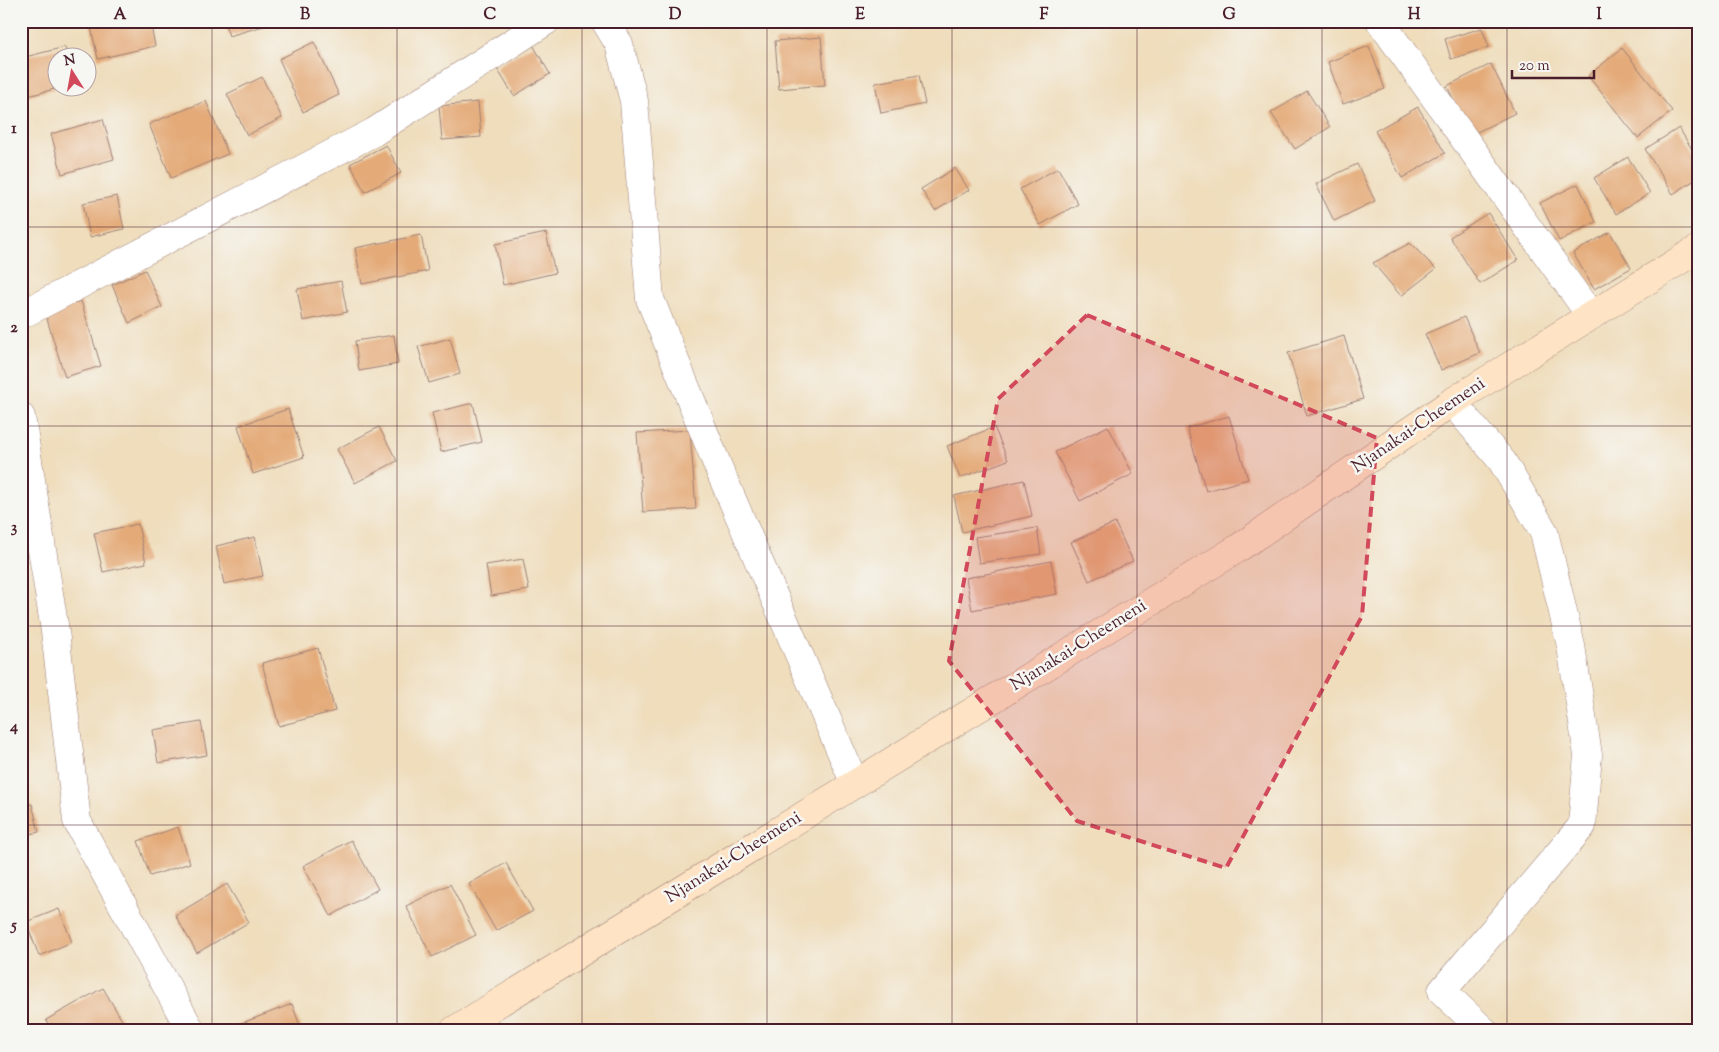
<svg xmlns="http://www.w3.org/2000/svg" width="1719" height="1052" font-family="'Sorts Mill Goudy',serif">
	<rect width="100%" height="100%" fill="#f6f6f2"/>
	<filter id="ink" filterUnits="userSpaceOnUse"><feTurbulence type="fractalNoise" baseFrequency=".02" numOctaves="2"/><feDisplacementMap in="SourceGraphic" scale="10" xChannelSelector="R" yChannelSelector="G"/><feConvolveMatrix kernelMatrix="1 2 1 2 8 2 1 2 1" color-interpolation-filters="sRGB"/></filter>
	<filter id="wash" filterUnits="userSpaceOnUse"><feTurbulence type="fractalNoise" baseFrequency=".0096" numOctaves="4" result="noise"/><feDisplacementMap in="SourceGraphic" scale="20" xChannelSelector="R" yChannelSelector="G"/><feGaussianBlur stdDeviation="1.12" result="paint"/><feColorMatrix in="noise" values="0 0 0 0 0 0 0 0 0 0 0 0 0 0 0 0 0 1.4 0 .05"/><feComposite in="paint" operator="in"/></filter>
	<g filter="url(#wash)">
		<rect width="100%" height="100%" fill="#efddbc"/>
		<g id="blocks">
			<g fill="#e4aa78">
				<path d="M95,21h55l5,25 -57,13 -8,-36z"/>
				<path d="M224,21h46v3l-41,12z"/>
				<path d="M893,21h38v1l-37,6z"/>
				<path d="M1482,28l7,19 -38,12 -6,-20z"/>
				<path d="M821,37l4,48 -46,4 -4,-48z"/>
				<path d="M314,42l25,53 -36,17 -24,-53z"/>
				<path d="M533,45l17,29 -36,22 -18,-29z"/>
				<path d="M1369,46l16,43 -42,15 -15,-42z"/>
				<path d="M65,47l3,11h-10v30l-37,10v-40z"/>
				<path d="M1622,48l50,63 -34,27 -50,-62z"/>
				<path d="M1491,64l24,49 -44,22 -24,-49z"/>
				<path d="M919,75l6,29 -44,9 -6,-30z"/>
				<path d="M262,77l20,41 -35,17 -20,-41z"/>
				<path d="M1307,91l23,36 -35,22 -24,-36z"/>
				<path d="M206,101l22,53 -57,24 -22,-54z"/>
				<path d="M478,102l3,35 -39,3 -3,-34z"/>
				<path d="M1418,107l27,46 -43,25 -27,-47z"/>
				<path d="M103,119l11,40 -52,15 -11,-40z"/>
				<path d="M1679,128l19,31v19l-25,16 -28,-45z"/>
				<path d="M386,145l15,28 -36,19 -15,-28z"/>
				<path d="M1628,157l22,36 -34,21 -22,-36z"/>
				<path d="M1357,164l18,37 -41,20 -18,-37z"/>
				<path d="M955,168l14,22 -34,21 -14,-22z"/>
				<path d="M1058,168l20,36 -38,21 -20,-36z"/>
				<path d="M1578,184l18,38 -37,19 -19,-38z"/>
				<path d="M117,196l7,33 -34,8 -7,-34z"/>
				<path d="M1488,213l30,47 -38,24 -30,-47z"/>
				<path d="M1610,232l21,36 -37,21 -21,-36z"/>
				<path d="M546,233l9,40 -52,12 -8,-41z"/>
				<path d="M421,235l7,36 -66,13 -7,-36z"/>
				<path d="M1410,243l26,26 -35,27 -28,-33z"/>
				<path d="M145,270l17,37 -33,16 -17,-38z"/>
				<path d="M341,281l6,31 -44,9 -6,-32z"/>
				<path d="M81,301l20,65 -36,11 -20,-64z"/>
				<path d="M1464,317l16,36 -39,17 -16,-36z"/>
				<path d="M394,335l4,29 -39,7 -4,-30z"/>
				<path d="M1344,336l19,63 -56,17 -19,-63z"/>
				<path d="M450,338l10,36 -31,9 -11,-36z"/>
				<path d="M473,403l9,39 -41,10 -9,-39z"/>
				<path d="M288,409l16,48 -51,17 -15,-48z"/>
				<path d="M1229,416l19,63 -42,12 -19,-63z"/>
				<path d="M1108,426l25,48 -53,27 -25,-49z"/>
				<path d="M379,427l18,34 -42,22 -18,-34z"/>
				<path d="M994,427l14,33 -48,18 -13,-32z"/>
				<path d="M690,430l6,79 -53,3 -6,-79z"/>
				<path d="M1024,480l8,36 -70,16 -8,-36z"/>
				<path d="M1115,523l18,38 -44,20 -18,-39z"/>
				<path d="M138,524l8,39 -43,9 -9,-39z"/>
				<path d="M1037,528l4,26 -62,9 -4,-26z"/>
				<path d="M255,537l8,39 -39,8 -8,-38z"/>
				<path d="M523,559l6,31 -38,6 -5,-31z"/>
				<path d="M1051,561l6,33 -85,16 -6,-32z"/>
				<path d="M318,648l17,63 -56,15 -17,-63z"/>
				<path d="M201,722l6,33 -49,8 -5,-33z"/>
				<path d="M32,804l7,28 -18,4v-30z"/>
				<path d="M178,827l12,36 -40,13 -12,-35z"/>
				<path d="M351,840l27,49 -47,27 -28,-50z"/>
				<path d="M506,863l27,48 -37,20 -27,-47z"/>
				<path d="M227,884l22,38 -52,31 -22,-38z"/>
				<path d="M450,884l26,51 -44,22 -26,-51z"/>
				<path d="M59,909l13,33 -33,14 -13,-34z"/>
				<path d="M103,988l20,34 -15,9h-55l-7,-11z"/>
				<path d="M292,1004l10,27h-81z"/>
			</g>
		</g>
	</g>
	<g filter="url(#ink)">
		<use href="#blocks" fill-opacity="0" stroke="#9c7e74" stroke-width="1"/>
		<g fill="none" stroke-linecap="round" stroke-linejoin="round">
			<g stroke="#9c7e74" stroke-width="29">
				<g id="street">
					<path d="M605,21l14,23 15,57 16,198 69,170 136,315"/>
					<path d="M1380,21l211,295"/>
					<path d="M21,315l353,-183 172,-111"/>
					<path d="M1452,402l50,59 42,71 27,114 17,109 -6,71 -140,165 42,40"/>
					<path d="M21,417l34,214 22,190 114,210"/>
				</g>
			</g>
			<g stroke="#9c7e74" stroke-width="29">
				<path id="secondary" d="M453,1031l784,-482 215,-147 246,-153"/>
			</g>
			<use href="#street" stroke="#fff" stroke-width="28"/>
			<use href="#secondary" stroke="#fee4c5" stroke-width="28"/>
		</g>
	</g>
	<path fill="#d1495b" fill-opacity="0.2" stroke="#d1495b" stroke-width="4" stroke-dasharray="10 6" stroke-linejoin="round" d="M1087,315l290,123 -15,178 -136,252 -149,-47 -128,-160 49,-262z"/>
	<path fill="none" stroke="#4a1f2b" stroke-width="1" stroke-opacity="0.55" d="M212,21v1010M397,21v1010M582,21v1010M767,21v1010M952,21v1010M1137,21v1010M1322,21v1010M1507,21v1010M21,227h1677M21,426h1677M21,626h1677M21,825h1677"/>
	<g text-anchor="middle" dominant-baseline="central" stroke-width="5" stroke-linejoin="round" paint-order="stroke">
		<g font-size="18" fill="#4a1f2b" stroke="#f6f6f2">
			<text transform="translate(1419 426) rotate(-34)">Njanakai-Cheemeni</text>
			<text transform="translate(1079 646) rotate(-32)">Njanakai-Cheemeni</text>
			<text transform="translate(734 858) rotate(-32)">Njanakai-Cheemeni</text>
		</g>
	</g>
	<rect width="1719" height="1052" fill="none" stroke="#f6f6f2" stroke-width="55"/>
	<g transform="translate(72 72) rotate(349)"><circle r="24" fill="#f6f6f2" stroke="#b1a0a2"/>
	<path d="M0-4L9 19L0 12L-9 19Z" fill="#d1495b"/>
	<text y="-8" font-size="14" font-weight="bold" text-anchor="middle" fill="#4a1f2b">N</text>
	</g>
	<path d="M1512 70v8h82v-8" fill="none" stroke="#4a1f2b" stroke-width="2.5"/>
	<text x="1519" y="70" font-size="15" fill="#4a1f2b" stroke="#f6f6f2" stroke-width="4" paint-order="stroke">20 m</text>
	<rect x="28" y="28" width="1664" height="996" fill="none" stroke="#4a1f2b" stroke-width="2"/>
	<g font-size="16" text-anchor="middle" font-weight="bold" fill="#4a1f2b">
		<text x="120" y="19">A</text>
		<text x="305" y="19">B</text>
		<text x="490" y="19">C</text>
		<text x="675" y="19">D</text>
		<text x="860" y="19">E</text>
		<text x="1044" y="19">F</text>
		<text x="1229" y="19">G</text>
		<text x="1414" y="19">H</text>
		<text x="1599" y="19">I</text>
		<text x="14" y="133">1</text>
		<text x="14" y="332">2</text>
		<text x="14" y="532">3</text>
		<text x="14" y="731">4</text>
		<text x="14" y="930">5</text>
	</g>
</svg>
